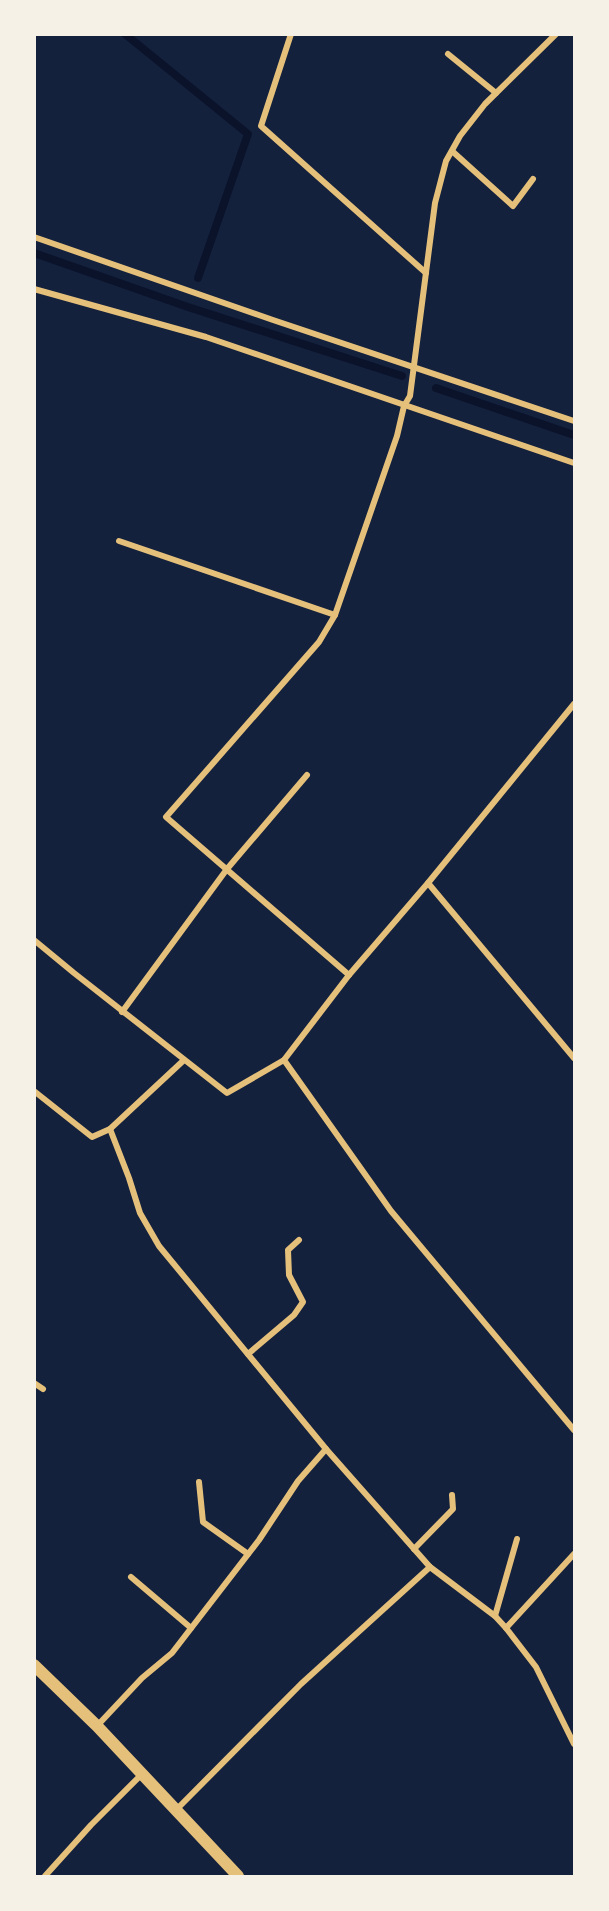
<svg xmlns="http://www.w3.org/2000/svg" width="609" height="1911" font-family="Manrope,sans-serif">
	<rect width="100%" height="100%" fill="#14213d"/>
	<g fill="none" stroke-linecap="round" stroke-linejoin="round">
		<g stroke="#0b132b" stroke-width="8">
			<path d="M125,34l123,100 -50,144"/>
			<path d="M34,253l154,54 214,69"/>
			<path d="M436,388l138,47"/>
		</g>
		<g stroke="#e5c07b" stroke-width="6">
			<path d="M291,34l-30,92 165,147"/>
			<path d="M448,54l48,39"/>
			<path d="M452,151l61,55 20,-27"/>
			<path d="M34,237l239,83 301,101"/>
			<path d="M34,289l172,48 368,126"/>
			<path d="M119,541l216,74"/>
			<path d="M574,704l-146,179 -79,92 -65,85 107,151 183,219"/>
			<path d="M428,883l146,175"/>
			<path d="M34,940l40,33 153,120 57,-33"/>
			<path d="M349,975l-183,-158 153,-175 16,-27 62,-179 7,-30 6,-10 25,-193 11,-42 14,-25 25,-32 71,-70"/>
			<path d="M122,1012l105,-143 80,-94"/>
			<path d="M34,1091l58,46 18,-8 74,-69"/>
			<path d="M110,1129l19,49 11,35 19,33 167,203 104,118 65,49 11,12 30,39 38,77"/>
			<path d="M248,1354l46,-39 9,-13 -14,-27 -1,-25 11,-10"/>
			<path d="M34,1383l9,6"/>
			<path d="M199,1482l4,40 45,32"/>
			<path d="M414,1549l39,-40 -1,-14"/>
			<path d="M131,1577l60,51"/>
			<path d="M495,1616l22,-77"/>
			<path d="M506,1628l68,-74"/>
			<path d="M97,1726l45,-48 30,-25 87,-113 39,-59 28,-32"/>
			<path d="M176,1810l125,-126 129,-117"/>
			<path d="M45,1876l46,-51 51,-51"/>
		</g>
		<path stroke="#e5c07b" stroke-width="12" d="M34,1665l63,61 141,150"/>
	</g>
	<rect width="609" height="1911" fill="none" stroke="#f6f1e7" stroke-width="72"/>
</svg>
